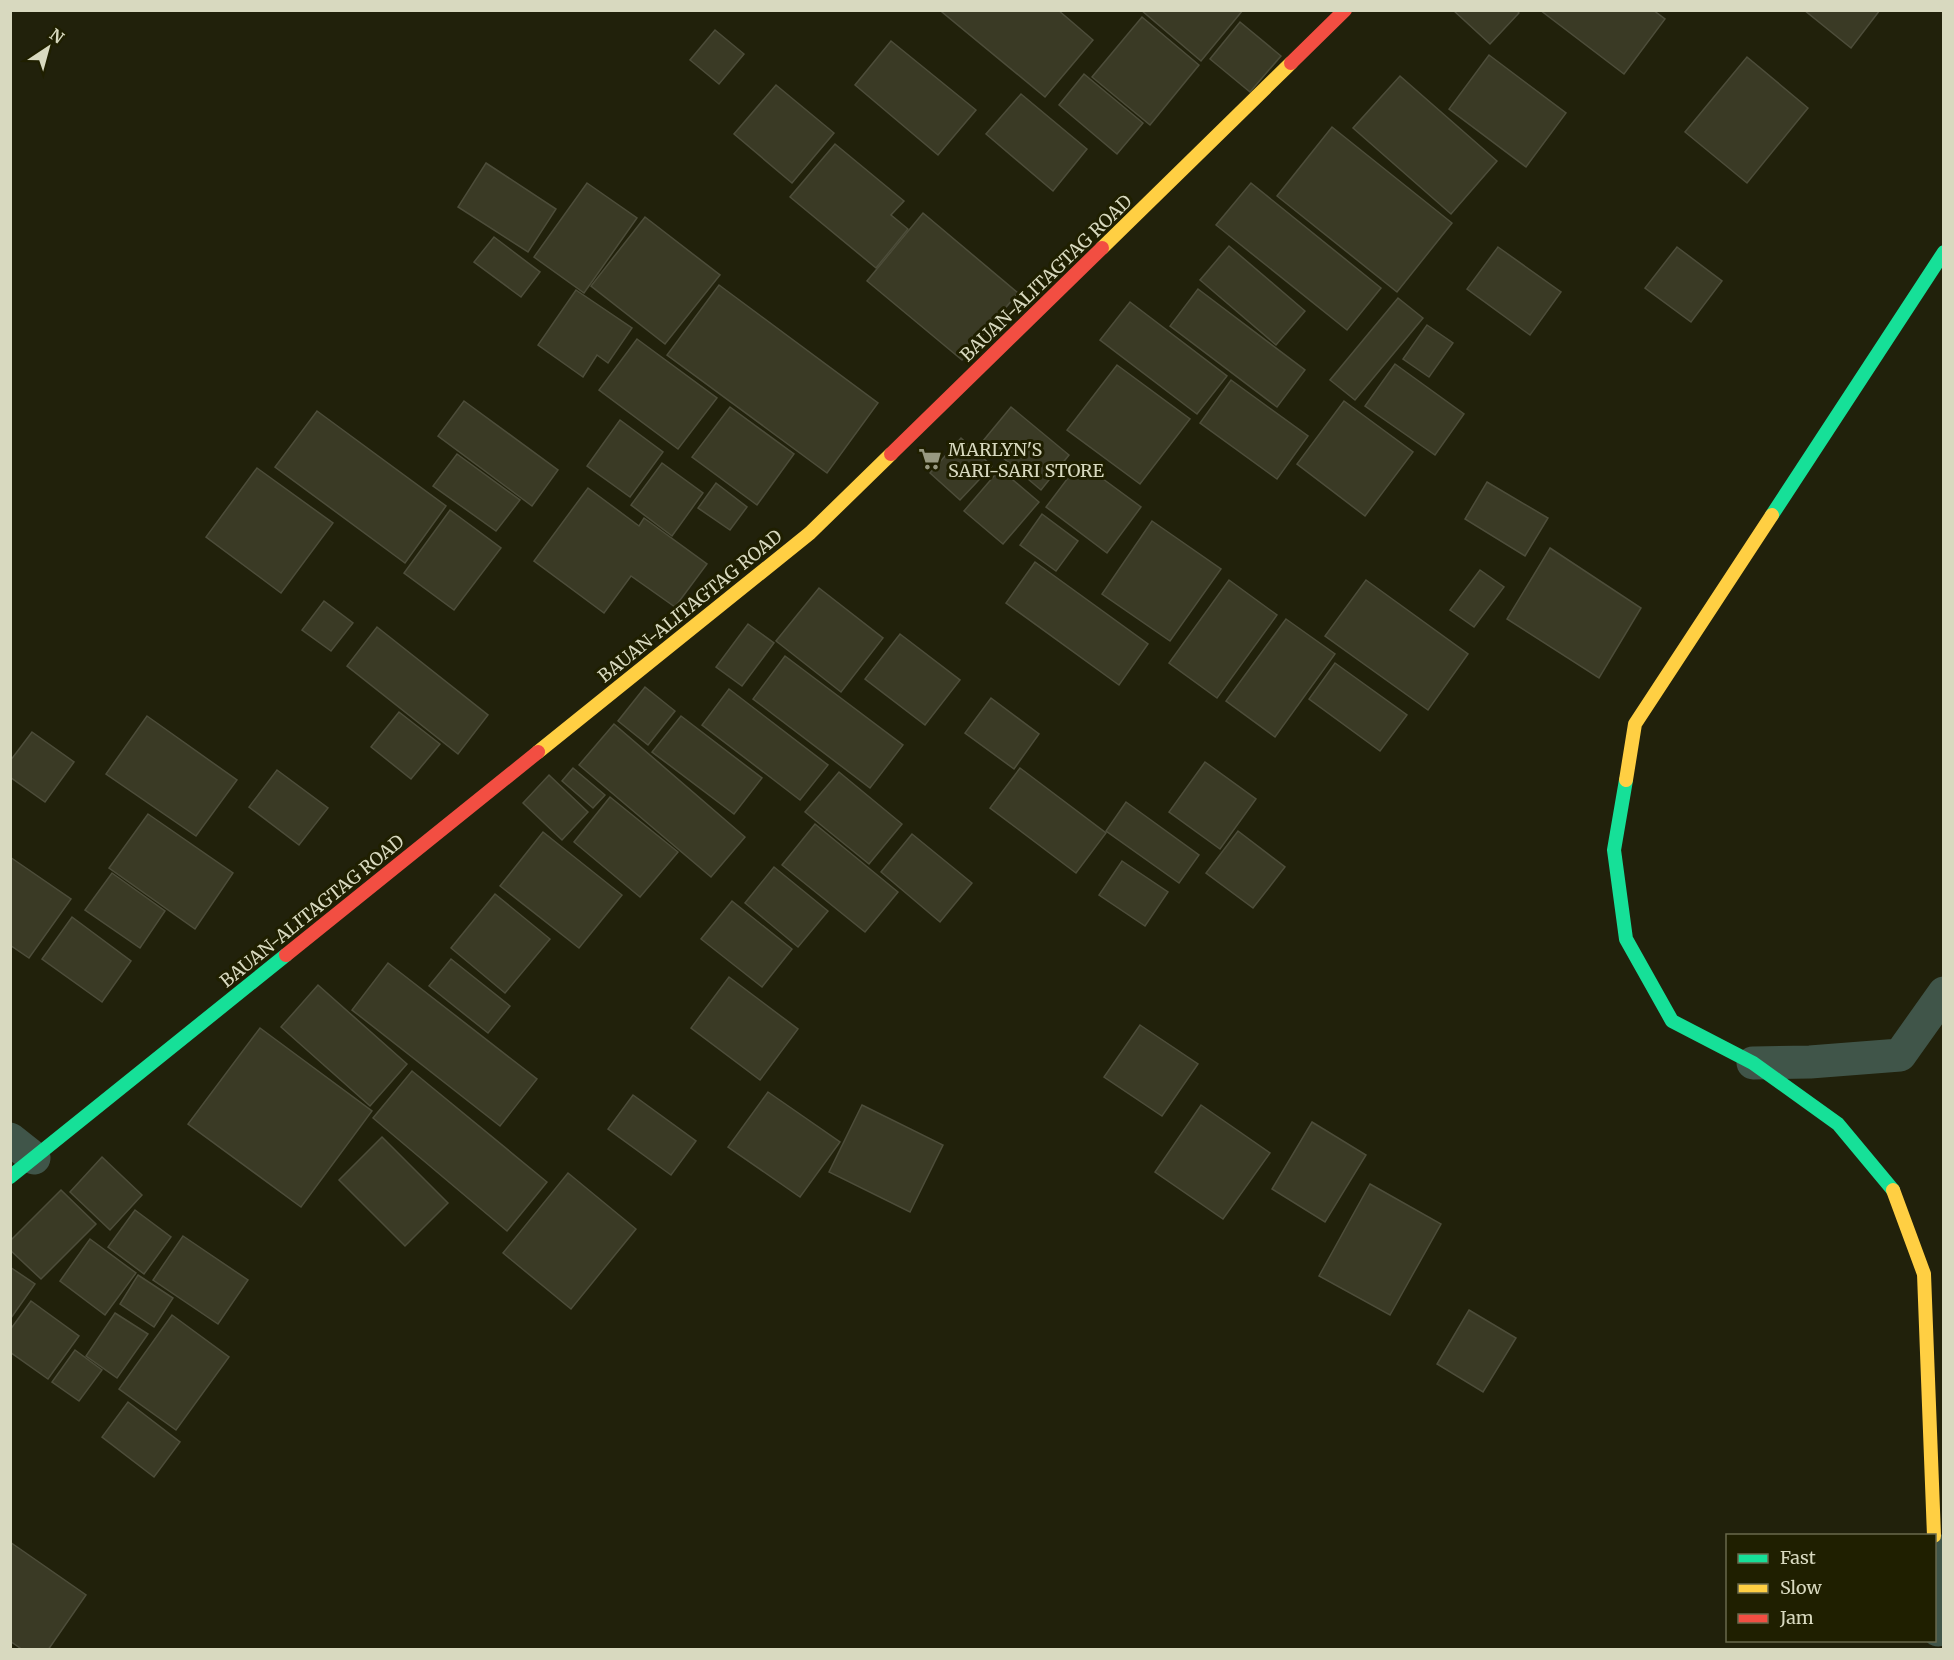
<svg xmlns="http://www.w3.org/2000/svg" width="1954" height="1660" font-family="Merriweather,serif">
	<rect width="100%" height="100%" fill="#21210b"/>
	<g fill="#3a3a25" stroke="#4d4d3a" stroke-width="1.5">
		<path d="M943,10h115l35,30 -48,57 -103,-85z"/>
		<path d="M1141,10h102l-42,51z"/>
		<path d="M1453,10h64l2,3 -29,31z"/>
		<path d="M1540,10h113l12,9 -41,55z"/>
		<path d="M1804,10h76l-29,38z"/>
		<path d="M1142,17l57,48 -49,60 -58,-48z"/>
		<path d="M1240,22l41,34 -31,36 -40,-33z"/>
		<path d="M715,30l29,24 -25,30 -29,-24z"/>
		<path d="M891,41l85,69 -38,45 -83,-70z"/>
		<path d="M1489,55l77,58 -40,54 -77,-58z"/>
		<path d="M1747,57l61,51 -61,75 -62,-51z"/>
		<path d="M1084,74l59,49 -26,31 -58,-49z"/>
		<path d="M1400,76l97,85 -46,53 -98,-86z"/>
		<path d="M776,85l58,48 -42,50 -58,-49z"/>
		<path d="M1021,94l66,55 -34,42 -67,-57z"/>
		<path d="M1332,127l120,96 -55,69 -120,-96z"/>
		<path d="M835,144l69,57 -13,14 17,14 -32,39 -86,-71z"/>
		<path d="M486,163l70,46 -28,43 -70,-45z"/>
		<path d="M587,183l50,35 -53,75 -50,-36z"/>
		<path d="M1251,183l130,105 -34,42 -131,-105z"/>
		<path d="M923,213l95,80 -56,67 -95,-79z"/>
		<path d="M645,217l75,58 -55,69 -74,-58z"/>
		<path d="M494,237l46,35 -19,25 -47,-35z"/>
		<path d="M1229,246l76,65 -29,34 -76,-65z"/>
		<path d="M1498,247l63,45 -31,43 -63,-46z"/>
		<path d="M1677,247l45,34 -31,41 -46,-34z"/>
		<path d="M719,285l159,118 -51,70 -160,-118z"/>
		<path d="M1198,289l107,81 -28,37 -107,-81z"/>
		<path d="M576,290l56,38 -24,35 -11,-8 -14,22 -45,-32z"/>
		<path d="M1398,298l25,20 -68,82 -25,-20z"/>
		<path d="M1130,302l97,74 -30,38 -97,-74z"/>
		<path d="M1427,325l26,18 -24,34 -26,-18z"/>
		<path d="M637,339l80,59 -39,51 -79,-59z"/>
		<path d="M1395,364l69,50 -29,41 -70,-49z"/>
		<path d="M1117,365l73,54 -50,65 -73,-54z"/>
		<path d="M1231,380l77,56 -31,43 -77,-56z"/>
		<path d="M464,401l94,69 -26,36 -94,-70z"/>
		<path d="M1344,401l69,51 -48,64 -68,-52z"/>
		<path d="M730,407l64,47 -37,51 -65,-48z"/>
		<path d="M1011,407l58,48 -28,35 -58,-49z"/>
		<path d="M317,411l129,95 -41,57 -130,-96z"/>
		<path d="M620,420l43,32 -33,45 -43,-31z"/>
		<path d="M961,438l31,28 -32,34 -30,-27z"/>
		<path d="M457,454l63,46 -24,31 -63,-45z"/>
		<path d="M1080,462l61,45 -34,46 -61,-46z"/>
		<path d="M662,463l41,30 -31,43 -41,-31z"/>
		<path d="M257,468l76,55 -52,70 -75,-56z"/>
		<path d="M1000,469l39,33 -36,42 -39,-33z"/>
		<path d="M1487,482l61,36 -23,38 -60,-37z"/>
		<path d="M716,483l31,24 -17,23 -32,-22z"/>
		<path d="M588,488l51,38 5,-8 63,46 -32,43 -44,-31 -27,37 -70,-52z"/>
		<path d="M450,510l51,38 -47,62 -50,-37z"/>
		<path d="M1042,514l36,27 -22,30 -36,-26z"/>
		<path d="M1152,521l69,48 -51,72 -68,-47z"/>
		<path d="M1550,548l91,60 -42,70 -92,-59z"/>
		<path d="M1035,562l113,82 -29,41 -113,-82z"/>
		<path d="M1480,570l24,17 -30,40 -24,-17z"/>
		<path d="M1229,580l48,35 -60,83 -48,-35z"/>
		<path d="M1366,580l102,74 -40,56 -103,-74z"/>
		<path d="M819,588l64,50 -42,54 -65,-51z"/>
		<path d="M324,601l29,22 -22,28 -29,-21z"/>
		<path d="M1286,619l49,35 -60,83 -49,-36z"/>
		<path d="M748,624l26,19 -32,43 -26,-19z"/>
		<path d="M377,627l111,88 -30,39 -111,-88z"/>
		<path d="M900,634l60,46 -35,45 -60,-46z"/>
		<path d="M785,656l118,89 -33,43 -117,-89z"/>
		<path d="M1335,663l72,52 -27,36 -71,-52z"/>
		<path d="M645,687l30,24 -27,34 -30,-24z"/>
		<path d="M729,689l99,76 -28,35 -98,-75z"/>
		<path d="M991,698l48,36 -25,35 -49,-36z"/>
		<path d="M399,712l41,32 -29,35 -40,-32z"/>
		<path d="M147,716l90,64 -41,56 -90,-62z"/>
		<path d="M681,716l81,62 -28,36 -82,-62z"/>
		<path d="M614,724l131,113 -34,40 -132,-112z"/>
		<path d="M32,732l42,30 -29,40 -35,-25v-16z"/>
		<path d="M1205,762l51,37 -36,50 -51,-37z"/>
		<path d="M573,768l32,27 -12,13 -31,-27z"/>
		<path d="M1020,768l86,65 -30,40 -86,-65z"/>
		<path d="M277,770l51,38 -29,37 -50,-38z"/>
		<path d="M839,772l63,52 -33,40 -64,-52z"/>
		<path d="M549,775l39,37 -26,28 -39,-37z"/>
		<path d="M610,797l68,55 -38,45 -66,-55z"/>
		<path d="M1126,802l73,53 -20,28 -73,-52z"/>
		<path d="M148,814l85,59 -38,56 -86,-61z"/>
		<path d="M815,824l83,68 -33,40 -83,-67z"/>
		<path d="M1238,831l47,36 -32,41 -47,-35z"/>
		<path d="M543,832l79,63 -43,53 -79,-62z"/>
		<path d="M912,834l60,49 -32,39 -59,-50z"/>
		<path d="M10,857l61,42 -42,59 -19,-13z"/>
		<path d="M1122,861l46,31 -23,34 -46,-31z"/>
		<path d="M774,867l54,44 -30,36 -53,-44z"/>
		<path d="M112,873l53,38 -25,37 -55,-38z"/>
		<path d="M495,894l55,45 -45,54 -54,-45z"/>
		<path d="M732,901l60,48 -30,38 -61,-48z"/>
		<path d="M72,917l59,44 -29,41 -60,-43z"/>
		<path d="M451,959l59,47 -22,27 -59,-47z"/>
		<path d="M388,963l149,116 -37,47 -148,-116z"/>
		<path d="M729,977l69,52 -38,51 -69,-52z"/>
		<path d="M318,985l89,79 -37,42 -89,-79z"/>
		<path d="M1140,1025l58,39 -36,52 -58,-39z"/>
		<path d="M260,1028l112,83 -71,96 -113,-83z"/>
		<path d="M412,1071l135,111 -40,49 -134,-113z"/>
		<path d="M768,1092l72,50 -40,55 -72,-50z"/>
		<path d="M633,1095l63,46 -25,34 -63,-46z"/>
		<path d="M862,1105l81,40 -33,67 -81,-40z"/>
		<path d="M1201,1105l69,48 -47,66 -68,-47z"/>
		<path d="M1312,1122l54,33 -41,67 -53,-33z"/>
		<path d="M382,1137l66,66 -43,43 -66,-66z"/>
		<path d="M102,1157l40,38 -32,35 -40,-38z"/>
		<path d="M568,1173l68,56 -65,80 -68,-56z"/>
		<path d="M1370,1184l71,40 -51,91 -71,-39z"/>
		<path d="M61,1190l35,34 -55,55 -31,-29v-9z"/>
		<path d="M135,1210l36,27 -27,37 -36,-27z"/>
		<path d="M183,1236l65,44 -30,44 -65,-44z"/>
		<path d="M90,1239l46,34 -31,42 -45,-34z"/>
		<path d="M10,1267l25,17 -24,34h-1z"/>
		<path d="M138,1275l35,23 -19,29 -34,-23z"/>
		<path d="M31,1301l48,35 -31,43 -38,-27v-22z"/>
		<path d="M1469,1310l47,28 -33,54 -46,-28z"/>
		<path d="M115,1313l33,21 -31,44 -31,-22z"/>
		<path d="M172,1315l57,42 -53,73 -57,-41z"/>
		<path d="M75,1350l27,20 -23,31 -27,-19z"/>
		<path d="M128,1402l52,40 -26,35 -52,-40z"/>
		<path d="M10,1542l76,53 -38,55h-25l-13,-9z"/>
	</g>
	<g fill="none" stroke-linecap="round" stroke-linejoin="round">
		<g stroke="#405549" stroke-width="33">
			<path d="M1753,1063l57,-1 90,-7 44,-62"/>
			<path d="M10,1139l24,19"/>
			<path d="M1934,1549l4,81"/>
		</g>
		<g stroke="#16e098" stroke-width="14">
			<path d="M1772,515l172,-263"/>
			<path d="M1626,780l-12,70 12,89 46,82 81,42 85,61 55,66"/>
			<path d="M10,1177l276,-222"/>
		</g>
		<g stroke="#ffcf43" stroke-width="14">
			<path d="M1102,248l189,-185"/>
			<path d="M538,752l272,-219 81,-79"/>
			<path d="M1626,780l9,-56 137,-209"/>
			<path d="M1893,1190l31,84 10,262"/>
		</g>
		<g stroke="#f24e42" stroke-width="14">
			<path d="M1291,63l54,-53"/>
			<path d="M891,454l211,-206"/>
			<path d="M286,955l252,-203"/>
		</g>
	</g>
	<defs>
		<g id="supermarket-bare" transform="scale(1.8)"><path d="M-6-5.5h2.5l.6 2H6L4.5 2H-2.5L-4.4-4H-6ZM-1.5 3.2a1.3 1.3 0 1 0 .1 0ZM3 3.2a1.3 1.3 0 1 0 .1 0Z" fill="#989980" stroke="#1f1f00" stroke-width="2.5" paint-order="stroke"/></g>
	</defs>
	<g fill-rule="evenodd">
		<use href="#supermarket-bare" x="930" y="459"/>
	</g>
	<g text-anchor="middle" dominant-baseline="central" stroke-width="6" stroke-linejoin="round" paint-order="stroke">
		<g font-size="18" fill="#d8d9bf" stroke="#1f1f00">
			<text transform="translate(1046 278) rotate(-44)">BAUAN-ALITAGTAG ROAD</text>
			<text transform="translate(690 606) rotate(-39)">BAUAN-ALITAGTAG ROAD</text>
			<text transform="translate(312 911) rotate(-39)">BAUAN-ALITAGTAG ROAD</text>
		</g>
		<g font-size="18" fill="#d8d9bf" stroke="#1f1f00" text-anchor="start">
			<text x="948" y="449">MARLYN'S<tspan x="948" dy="21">SARI-SARI STORE</tspan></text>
		</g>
	</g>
	<rect width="1954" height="1660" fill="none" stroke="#d8d9bf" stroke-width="24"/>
	<rect x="1726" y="1534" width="210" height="108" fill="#1f1f00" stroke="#69694c" stroke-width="1.5"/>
	<rect x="1738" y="1554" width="30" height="9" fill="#16e098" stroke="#69694c" stroke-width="1.5"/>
	<text x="1780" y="1564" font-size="18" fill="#d8d9bf">Fast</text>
	<rect x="1738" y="1584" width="30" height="9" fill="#ffcf43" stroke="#69694c" stroke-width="1.5"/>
	<text x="1780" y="1594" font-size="18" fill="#d8d9bf">Slow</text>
	<rect x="1738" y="1614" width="30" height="9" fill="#f24e42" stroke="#69694c" stroke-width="1.5"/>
	<text x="1780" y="1624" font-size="18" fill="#d8d9bf">Jam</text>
	<g transform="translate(48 48) rotate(36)" stroke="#1f1f00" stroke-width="4.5" paint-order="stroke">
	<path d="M0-4.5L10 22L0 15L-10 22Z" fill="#d8d9bf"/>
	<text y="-9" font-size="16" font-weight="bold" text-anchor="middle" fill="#d8d9bf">N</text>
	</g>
</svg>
